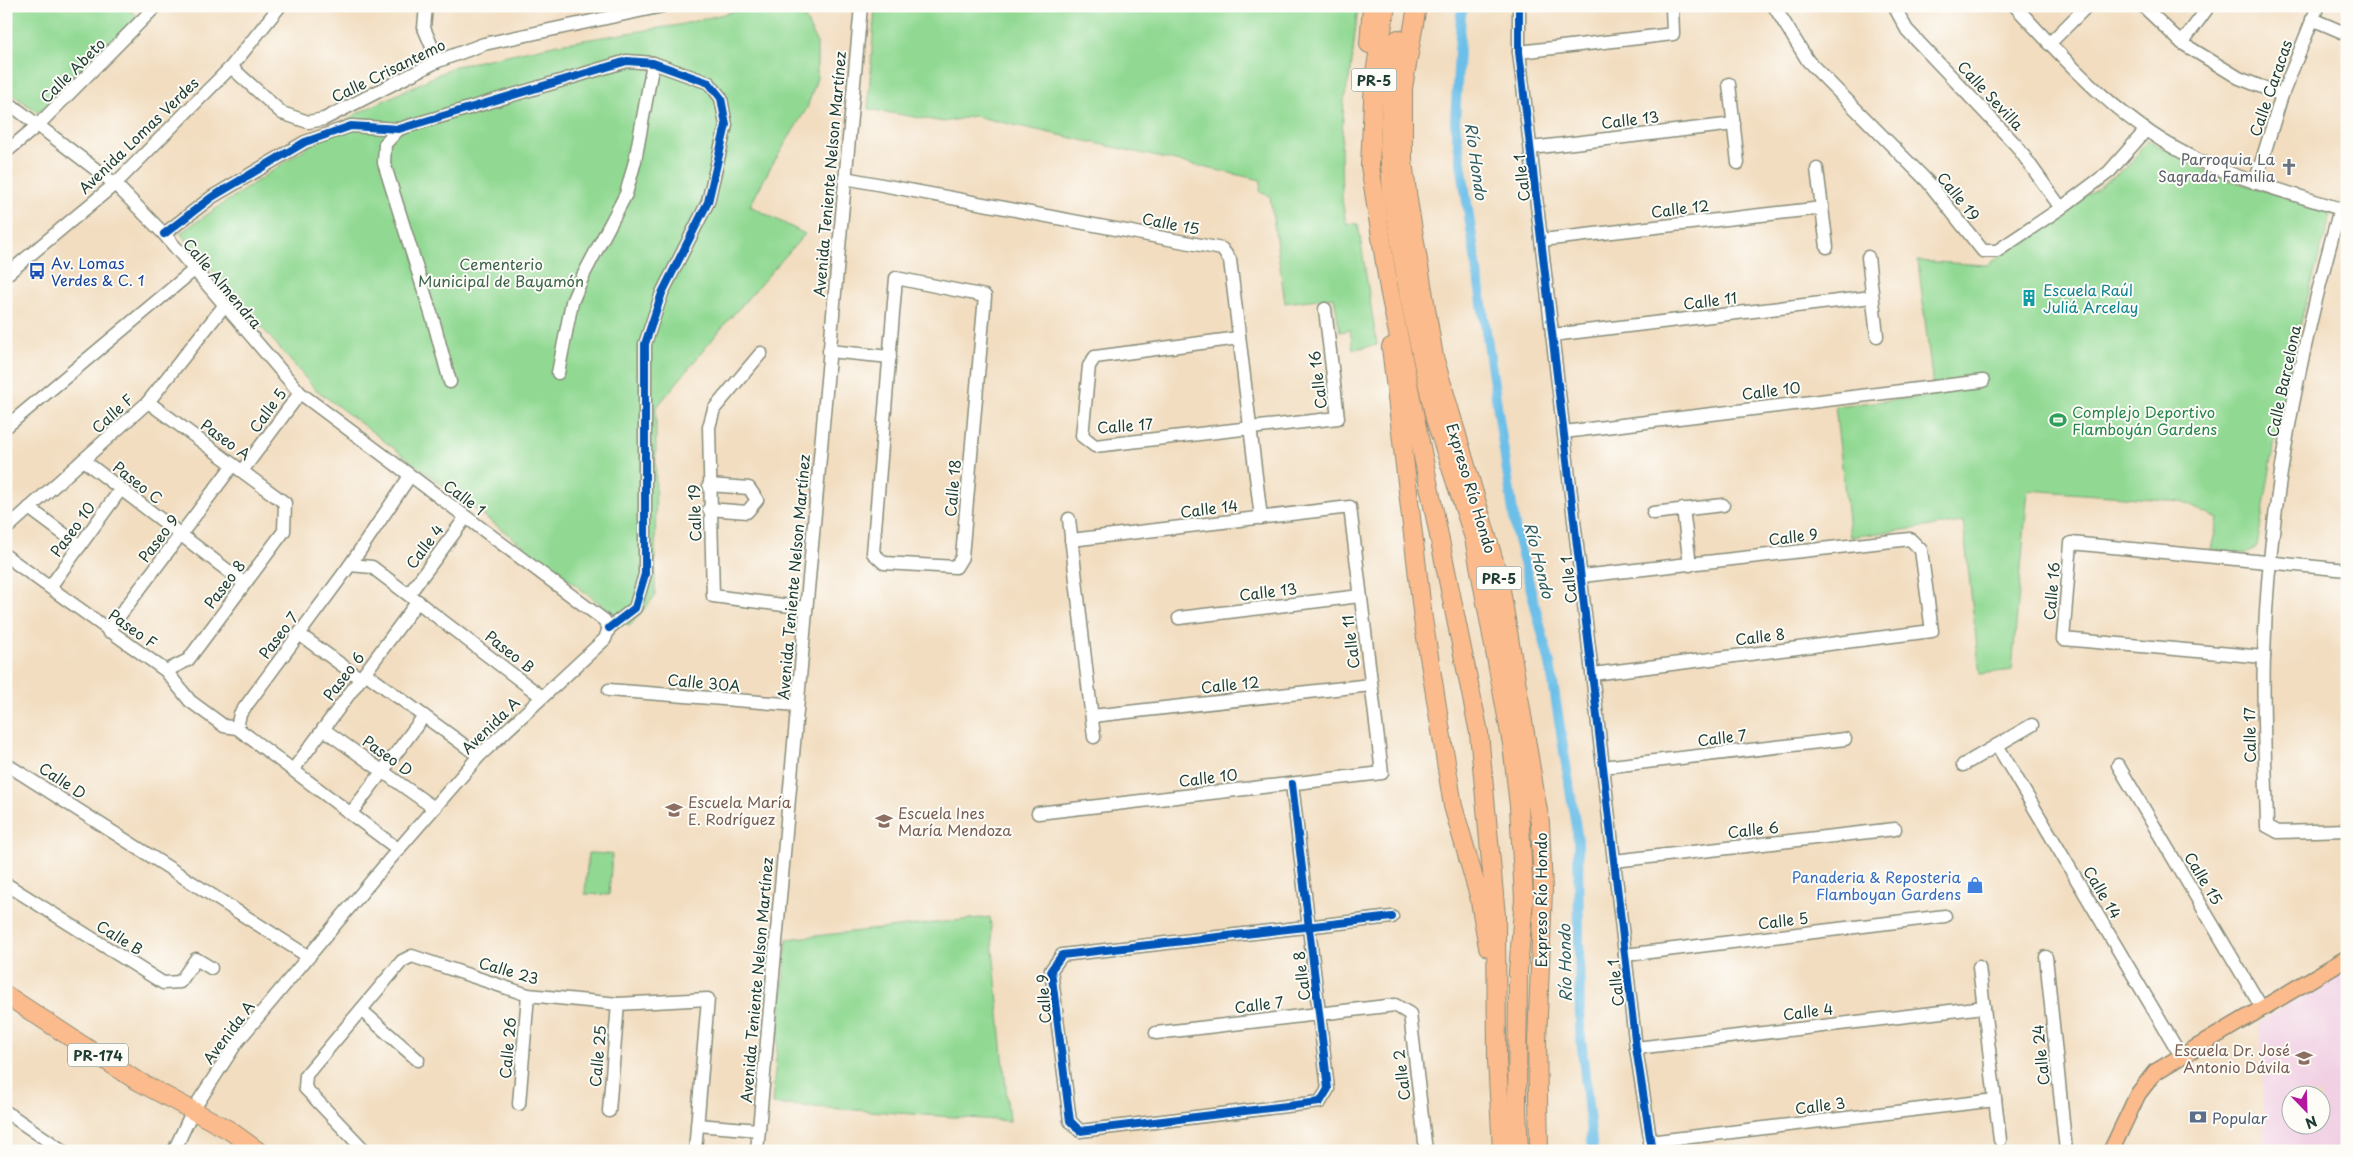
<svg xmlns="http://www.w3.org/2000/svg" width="2353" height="1157" font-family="'Playpen Sans',sans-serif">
	<rect width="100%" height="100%" fill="#fdfcf7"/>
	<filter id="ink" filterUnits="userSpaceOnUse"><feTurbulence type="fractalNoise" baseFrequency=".02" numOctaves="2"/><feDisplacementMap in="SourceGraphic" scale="10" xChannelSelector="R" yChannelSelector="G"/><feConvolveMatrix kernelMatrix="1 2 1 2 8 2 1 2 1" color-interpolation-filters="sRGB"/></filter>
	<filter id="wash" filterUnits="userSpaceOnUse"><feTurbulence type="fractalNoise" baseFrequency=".0096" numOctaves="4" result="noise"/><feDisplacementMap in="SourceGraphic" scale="20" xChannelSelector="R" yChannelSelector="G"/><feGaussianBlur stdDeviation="1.12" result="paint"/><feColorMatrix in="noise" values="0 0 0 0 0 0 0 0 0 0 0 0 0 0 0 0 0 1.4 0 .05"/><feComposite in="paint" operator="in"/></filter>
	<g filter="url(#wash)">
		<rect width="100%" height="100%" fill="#f2ddc0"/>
		<path fill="#f1d0e4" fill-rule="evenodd" d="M2347,970v181h-82l-6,-129zM2290,1094h30v30h-30z"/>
		<g fill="#91d993" stroke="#588b64">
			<path d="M6,6h118l14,10 -99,97 -33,-23z"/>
			<path d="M756,6h43l18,37v35l-10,30 -38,62 -19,36 55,28 -80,90 -69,84 -1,188 -25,30 -315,-237 -135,-156 178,-120 98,-47 102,-22 121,-19z"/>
			<path d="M875,6h483l-7,64 -7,30 -3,52 1,47 4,24 12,1 19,121 -24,4 -3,-19 -10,2 -6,-35 -49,6 -15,-107 -10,-4 1,-12 -287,-64 -30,6 -76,-13z"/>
			<path d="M2148,140l68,36 116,35 -29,102 -27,120 -19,114 -11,7 -35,-4 7,-31 -38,-18 -152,-11 -16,180 -32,4 -17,-152 -113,15 -15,-131 99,-10 -16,-135 69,4 140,-98z"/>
			<path d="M588,853l24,1 -3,41 -24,-1z"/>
			<path d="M990,917l19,204 -237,-17 15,-165z"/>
		</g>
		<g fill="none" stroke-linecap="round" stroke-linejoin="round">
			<path stroke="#6cbfe8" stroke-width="10" d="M1464,6l-3,8 -6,108 61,410 34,132 28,176 2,189 13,122"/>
		</g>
	</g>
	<g filter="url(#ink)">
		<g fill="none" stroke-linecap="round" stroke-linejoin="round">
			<g stroke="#888d7a" stroke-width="15">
				<g id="minor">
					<path d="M426,6l-2,22 14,33"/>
					<path d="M1519,6v46l117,996 16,103"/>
					<path d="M1774,6l34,55 120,121 55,69h14l64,-43 48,-36 37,-42"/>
					<path d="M1894,6l13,24 109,115 45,63"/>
					<path d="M2015,6c54,59 110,121 185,155 47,21 97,34 147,50"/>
					<path d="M2143,6l39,37 57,35 43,17"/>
					<path d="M2312,19l35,15"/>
					<path d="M2182,43l27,-37"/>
					<path d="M2049,44l38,-38"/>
					<path d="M1519,52l154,-18 -1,-28"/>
					<path d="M231,67l51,46 26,9 16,-3 114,-58 46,-17 179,-38"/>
					<path d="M1729,84l9,79"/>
					<path d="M6,101l109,83 49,50 136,159 304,227 5,8"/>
					<path d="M399,129l-14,15 -1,19 50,160 16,59"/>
					<path d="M1531,148l203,-24"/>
					<path d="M6,152l32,-27 118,-119"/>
					<path d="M1817,169l10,78"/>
					<path d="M845,178l377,71 8,11 31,258"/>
					<path d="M2255,183l27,-88 36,-89"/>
					<path d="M2340,209c-41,145 -72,295 -76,447 -2,56 2,114 3,170l11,6 69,-2"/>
					<path d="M164,234l48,-37 93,-55 46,-16 48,3 228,-68 26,2 56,20 12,15 5,27 -18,77 -46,91 -17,51v230l-10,34 -26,20"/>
					<path d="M1542,240l280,-32"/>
					<path d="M1868,257l9,79"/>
					<path d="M6,275l109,-91 116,-117 49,-61"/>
					<path d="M896,278l89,18 -23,261 -6,10 -72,-4 -11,-10z"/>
					<path d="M1552,335l320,-38"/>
					<path d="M1239,338l-144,19 -6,9 -7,70 13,10 243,-28 -13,-109"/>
					<path d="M829,351l61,6"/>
					<path d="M761,353l-47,56 -5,18 4,169 93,12"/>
					<path d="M558,373l14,-71 11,-26 43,-82 9,-33 18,-98"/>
					<path d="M148,402l137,101 -1,28 -96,129 -22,11"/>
					<path d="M6,427l188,-157"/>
					<path d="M1564,432l419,-51"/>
					<path d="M83,460l161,123"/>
					<path d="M242,471l58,-78"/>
					<path d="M709,485l40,3 8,12 -10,12 -38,-3"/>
					<path d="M29,508l51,38"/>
					<path d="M1683,509l7,56"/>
					<path d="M1653,513l70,-8"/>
					<path d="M1069,519l25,218"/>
					<path d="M6,529l142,-127 76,-96"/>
					<path d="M6,556l160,115 24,30 34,25 13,2 162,122"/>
					<path d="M350,565l22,2 170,130"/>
					<path d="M1582,576l328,-37 11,11 11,81 -339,43"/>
					<path d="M50,587l71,-98"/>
					<path d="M409,594l57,-77"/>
					<path d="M1179,618l181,-22"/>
					<path d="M108,631l125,-166"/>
					<path d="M299,634l62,45"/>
					<path d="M2264,657l-201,-18 8,-96 276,27"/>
					<path d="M365,673l114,83"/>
					<path d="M609,690l188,15"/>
					<path d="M1092,716l279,-31"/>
					<path d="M237,728l3,-14 110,-149 60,-89"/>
					<path d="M323,729l111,79"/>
					<path d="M1997,745l184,311"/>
					<path d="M6,764l303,193"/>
					<path d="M1963,765l69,-40"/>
					<path d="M2118,765l144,243"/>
					<path d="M1603,767l242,-28"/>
					<path d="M293,770l125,-169"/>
					<path d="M1292,784l36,305 -8,13 -240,29 -10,-10 -19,-151 11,-15 330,-38"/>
					<path d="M351,813l73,-97"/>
					<path d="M1038,813l344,-40 -32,-266 -279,33"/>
					<path d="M1614,861l281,-32"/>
					<path d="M6,884l157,99 17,-1 16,-23 15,9"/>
					<path d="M1625,955l320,-39"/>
					<path d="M2046,957l20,194"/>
					<path d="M1979,967l21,173"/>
					<path d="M361,1010l57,50"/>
					<path d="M1156,1033l239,-28 15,9 16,137"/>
					<path d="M1636,1048l348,-41"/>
					<path d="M519,1104l9,-109"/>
					<path d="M609,1111l9,-107"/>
					<path d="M6,1112l57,39"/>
					<path d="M697,1125l62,5"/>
					<path d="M1649,1142l346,-42"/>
					<path d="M174,1151l19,-41 44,-68 153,-183 89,-103 126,-117 4,-11"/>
					<path d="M365,1151l-60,-63 1,-13 96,-114 10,-5 116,39 90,9 90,-5 -13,152"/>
					<path d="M757,1151l104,-1145"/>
				</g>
			</g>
			<g stroke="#888d7a" stroke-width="18">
				<path id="major" d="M2111,1151l27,-57 17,-22 192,-114"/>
			</g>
			<g stroke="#888d7a" stroke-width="20">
				<g id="highway">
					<path d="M1386,6l-12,73 -4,87 19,123 90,444 17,183 1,144 5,91"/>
					<path d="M1417,6l-14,82v73l5,39 26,157 65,221 41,245 3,67 -6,151 2,110"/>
					<path d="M1398,39l-6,33 -3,77 3,44 17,104 26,122 39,119 38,206 7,62 5,93 -6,72 -1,138 2,42"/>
					<path d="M1369,44l3,-38"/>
					<path d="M1391,347l32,272 30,187 26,90 9,51"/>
					<path d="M6,995l128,84 95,51 29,21"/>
				</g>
			</g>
			<use href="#minor" stroke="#fff" stroke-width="12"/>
			<use href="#major" stroke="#fbbb8c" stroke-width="15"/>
			<use href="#highway" stroke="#fbbb8c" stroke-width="18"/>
			<g stroke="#fdfcf7" stroke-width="11">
				<g id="cycleway">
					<path d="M1519,6v46l117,996 16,103"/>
					<path d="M164,234l48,-37 93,-55 46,-16 48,3 228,-68 26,2 56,20 12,15 5,27 -18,77 -46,91 -17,51v230l-10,34 -26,20"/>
					<path d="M1292,784l36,305 -8,13 -240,29 -10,-10 -19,-151 11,-15 330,-38"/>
				</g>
			</g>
			<use href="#cycleway" stroke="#0057b8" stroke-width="8"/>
		</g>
	</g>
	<defs>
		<g id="church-bare" transform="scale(1.35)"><path d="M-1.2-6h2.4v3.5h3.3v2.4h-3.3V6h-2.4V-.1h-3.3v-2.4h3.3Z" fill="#6b7280" stroke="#fdfcf7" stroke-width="2.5" paint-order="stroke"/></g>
		<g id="bus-bare" transform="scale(1.35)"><path d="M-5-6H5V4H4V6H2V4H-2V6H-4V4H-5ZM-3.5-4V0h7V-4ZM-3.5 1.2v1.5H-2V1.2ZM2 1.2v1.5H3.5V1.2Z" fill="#1a4fb4" stroke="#fdfcf7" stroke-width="2.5" paint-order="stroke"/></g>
		<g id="building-bare" transform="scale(1.35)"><path d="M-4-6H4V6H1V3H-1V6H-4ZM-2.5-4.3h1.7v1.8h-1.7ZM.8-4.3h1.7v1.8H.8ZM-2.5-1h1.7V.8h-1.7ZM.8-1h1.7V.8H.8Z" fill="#0f9aa8" stroke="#fdfcf7" stroke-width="2.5" paint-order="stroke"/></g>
		<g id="stadium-bare" transform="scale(1.35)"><path d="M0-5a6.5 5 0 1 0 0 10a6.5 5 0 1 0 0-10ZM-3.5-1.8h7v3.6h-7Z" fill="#2e9e5b" stroke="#fdfcf7" stroke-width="2.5" paint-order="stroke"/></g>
		<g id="school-bare" transform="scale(1.35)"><path d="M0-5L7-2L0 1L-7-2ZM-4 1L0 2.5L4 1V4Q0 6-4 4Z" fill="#8d6e63" stroke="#fdfcf7" stroke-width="2.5" paint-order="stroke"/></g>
		<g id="shop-bare" transform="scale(1.35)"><path d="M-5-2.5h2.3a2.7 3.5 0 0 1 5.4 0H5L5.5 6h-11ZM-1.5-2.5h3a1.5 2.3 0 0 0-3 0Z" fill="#3f7fe0" stroke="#fdfcf7" stroke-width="2.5" paint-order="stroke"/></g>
		<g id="bank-bare" transform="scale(1.35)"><path d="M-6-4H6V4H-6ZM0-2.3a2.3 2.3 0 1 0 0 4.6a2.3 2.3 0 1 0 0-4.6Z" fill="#5c6f8a" stroke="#fdfcf7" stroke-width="2.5" paint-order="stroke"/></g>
	</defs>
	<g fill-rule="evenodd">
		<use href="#church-bare" x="2289" y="167"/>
		<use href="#bus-bare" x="37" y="271"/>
		<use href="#building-bare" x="2029" y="298"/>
		<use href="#stadium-bare" x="2058" y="420"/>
		<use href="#school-bare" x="674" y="810"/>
		<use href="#school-bare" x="884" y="821"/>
		<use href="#shop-bare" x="1975" y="885"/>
		<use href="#school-bare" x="2304" y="1058"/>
		<use href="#bank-bare" x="2198" y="1117"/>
	</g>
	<g text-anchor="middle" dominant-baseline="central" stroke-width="4" stroke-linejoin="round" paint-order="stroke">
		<g fill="#fdfcf7" stroke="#62766e" stroke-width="1">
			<rect x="1351.5" y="68.5" width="45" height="23" rx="4"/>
			<rect x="1476.5" y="566.5" width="45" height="23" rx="4"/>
			<rect x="68" y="1043.5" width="60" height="23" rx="4"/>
		</g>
		<g font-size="14" font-weight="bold" fill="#1f3d34">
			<text x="1374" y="80">PR-5</text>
			<text x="1499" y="578">PR-5</text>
			<text x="98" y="1055">PR-174</text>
		</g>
		<g font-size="15" fill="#1f3d34" stroke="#fdfcf7">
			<text transform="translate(72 70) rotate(-45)">Calle Abeto</text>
			<text transform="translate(388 70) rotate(-26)">Calle Crisantemo</text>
			<text transform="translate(2270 88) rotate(-71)">Calle Caracas</text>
			<text transform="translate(1991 95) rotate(47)">Calle Sevilla</text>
			<text transform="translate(1630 119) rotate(-7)">Calle 13</text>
			<text transform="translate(138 135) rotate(-44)">Avenida Lomas Verdes</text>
			<text transform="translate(829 174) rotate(-85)">Avenida Teniente Nelson Martínez</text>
			<text transform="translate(1521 178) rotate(-97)">Calle 1</text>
			<text transform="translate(1959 196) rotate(51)">Calle 19</text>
			<text transform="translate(1680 208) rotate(-7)">Calle 12</text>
			<text transform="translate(1171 223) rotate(11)">Calle 15</text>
			<text transform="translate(223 283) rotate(50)">Calle Almendra</text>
			<text transform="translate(1710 300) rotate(-7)">Calle 11</text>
			<text transform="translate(1317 380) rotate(-97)">Calle 16</text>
			<text transform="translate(2283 381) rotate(-78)">Calle Barcelona</text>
			<text transform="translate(1771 390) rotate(-7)">Calle 10</text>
			<text transform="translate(267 410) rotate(-54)">Calle 5</text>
			<text transform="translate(112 413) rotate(-42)">Calle F</text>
			<text transform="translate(1125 425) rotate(-4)">Calle 17</text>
			<text transform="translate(226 439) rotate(36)">Paseo A</text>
			<text transform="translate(138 482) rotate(38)">Paseo C</text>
			<text transform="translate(952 488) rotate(-85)">Calle 18</text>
			<text transform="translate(1472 488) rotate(73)">Expreso Río Hondo</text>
			<text transform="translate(465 497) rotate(37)">Calle 1</text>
			<text transform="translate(1209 508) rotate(-7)">Calle 14</text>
			<text transform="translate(694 513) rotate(-92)">Calle 19</text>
			<text transform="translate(72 529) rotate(-54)">Paseo 10</text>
			<text transform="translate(1793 536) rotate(-7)">Calle 9</text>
			<text transform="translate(158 538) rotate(-53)">Paseo 9</text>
			<text transform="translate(424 546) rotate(-53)">Calle 4</text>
			<text transform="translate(793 577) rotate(-85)">Avenida Teniente Nelson Martínez</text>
			<text transform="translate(1568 580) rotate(-97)">Calle 1</text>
			<text transform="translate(224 584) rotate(-53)">Paseo 8</text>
			<text transform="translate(1268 591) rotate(-7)">Calle 13</text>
			<text transform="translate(2051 591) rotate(-85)">Calle 16</text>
			<text transform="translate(133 628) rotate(35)">Paseo F</text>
			<text transform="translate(278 635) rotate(-53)">Paseo 7</text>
			<text transform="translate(1760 636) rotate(-7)">Calle 8</text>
			<text transform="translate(1350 642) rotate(-97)">Calle 11</text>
			<text transform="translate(510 651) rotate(38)">Paseo B</text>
			<text transform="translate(343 676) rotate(-53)">Paseo 6</text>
			<text transform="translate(704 682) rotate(5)">Calle 30A</text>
			<text transform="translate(1230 684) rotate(-6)">Calle 12</text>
			<text transform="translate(490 725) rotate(-44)">Avenida A</text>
			<text transform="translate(2249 735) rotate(-91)">Calle 17</text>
			<text transform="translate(1722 737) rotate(-7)">Calle 7</text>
			<text transform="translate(388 755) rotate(35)">Paseo D</text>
			<text transform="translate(1208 777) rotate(-7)">Calle 10</text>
			<text transform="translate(63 780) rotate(33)">Calle D</text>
			<text transform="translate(1753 829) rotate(-6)">Calle 6</text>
			<text transform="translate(2204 878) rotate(59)">Calle 15</text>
			<text transform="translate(2103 892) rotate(59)">Calle 14</text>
			<text transform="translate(1540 900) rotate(-90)">Expreso Río Hondo</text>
			<text transform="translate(1783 920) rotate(-7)">Calle 5</text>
			<text transform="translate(120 937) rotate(32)">Calle B</text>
			<text transform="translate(509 970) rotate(16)">Calle 23</text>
			<text transform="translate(1301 976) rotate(-97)">Calle 8</text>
			<text transform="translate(756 980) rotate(-85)">Avenida Teniente Nelson Martínez</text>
			<text transform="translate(1615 983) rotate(-97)">Calle 1</text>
			<text transform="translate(1043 999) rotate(-94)">Calle 9</text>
			<text transform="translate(1259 1004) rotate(-7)">Calle 7</text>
			<text transform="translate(1808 1011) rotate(-7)">Calle 4</text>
			<text transform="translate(228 1032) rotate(-53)">Avenida A</text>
			<text transform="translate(507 1048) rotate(-85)">Calle 26</text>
			<text transform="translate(2040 1055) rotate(-96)">Calle 24</text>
			<text transform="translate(597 1056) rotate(-85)">Calle 25</text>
			<text transform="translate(1401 1075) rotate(-97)">Calle 2</text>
			<text transform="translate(1820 1105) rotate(-7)">Calle 3</text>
		</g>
		<g font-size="15" fill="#5b616d" stroke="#fdfcf7" text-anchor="end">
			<text x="2275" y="158">Parroquia La<tspan x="2275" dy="17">Sagrada Familia</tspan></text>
		</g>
		<g font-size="15" fill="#164399" stroke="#fdfcf7" text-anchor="start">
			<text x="51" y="262">Av. Lomas<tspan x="51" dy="17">Verdes &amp; C. 1</tspan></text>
		</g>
		<g font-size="15" fill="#3c644c" stroke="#fdfcf7">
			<text x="501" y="263">Cementerio<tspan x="501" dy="17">Municipal de Bayamón</tspan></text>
		</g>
		<g font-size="15" fill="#0d838f" stroke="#fdfcf7" text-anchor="start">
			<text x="2043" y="289">Escuela Raúl<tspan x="2043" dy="17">Juliá Arcelay</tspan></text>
		</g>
		<g font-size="15" fill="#27864d" stroke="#fdfcf7" text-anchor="start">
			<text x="2072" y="411">Complejo Deportivo<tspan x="2072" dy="17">Flamboyán Gardens</tspan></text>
		</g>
		<g font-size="15" fill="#785e54" stroke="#fdfcf7" text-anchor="start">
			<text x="688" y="801">Escuela María<tspan x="688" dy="17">E. Rodríguez</tspan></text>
			<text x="898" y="812">Escuela Ines<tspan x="898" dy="17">María Mendoza</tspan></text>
			<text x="2290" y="1049" text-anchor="end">Escuela Dr. José<tspan x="2290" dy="17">Antonio Dávila</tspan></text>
		</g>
		<g font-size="15" fill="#366cbe" stroke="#fdfcf7" text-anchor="end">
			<text x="1961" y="876">Panaderia &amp; Reposteria<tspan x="1961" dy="17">Flamboyan Gardens</tspan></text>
		</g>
		<g font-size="15" fill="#4e5e75" stroke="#fdfcf7" text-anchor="start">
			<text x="2212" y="1117">Popular</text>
		</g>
		<g font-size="16" font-style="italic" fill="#325e61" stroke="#fdfcf7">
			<text transform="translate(1477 161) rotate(82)">Río Hondo</text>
			<text transform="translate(1540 560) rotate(76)">Río Hondo</text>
			<text transform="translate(1564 963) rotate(-91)">Río Hondo</text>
		</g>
	</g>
	<rect width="2353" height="1157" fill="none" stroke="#fdfcf7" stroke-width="25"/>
	<g transform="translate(2306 1110) rotate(157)"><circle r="24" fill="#fdfcf7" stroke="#a4b0a9"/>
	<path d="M0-4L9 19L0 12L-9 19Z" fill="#b5179e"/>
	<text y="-8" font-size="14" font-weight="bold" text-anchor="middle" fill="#1f3d34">N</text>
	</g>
</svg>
